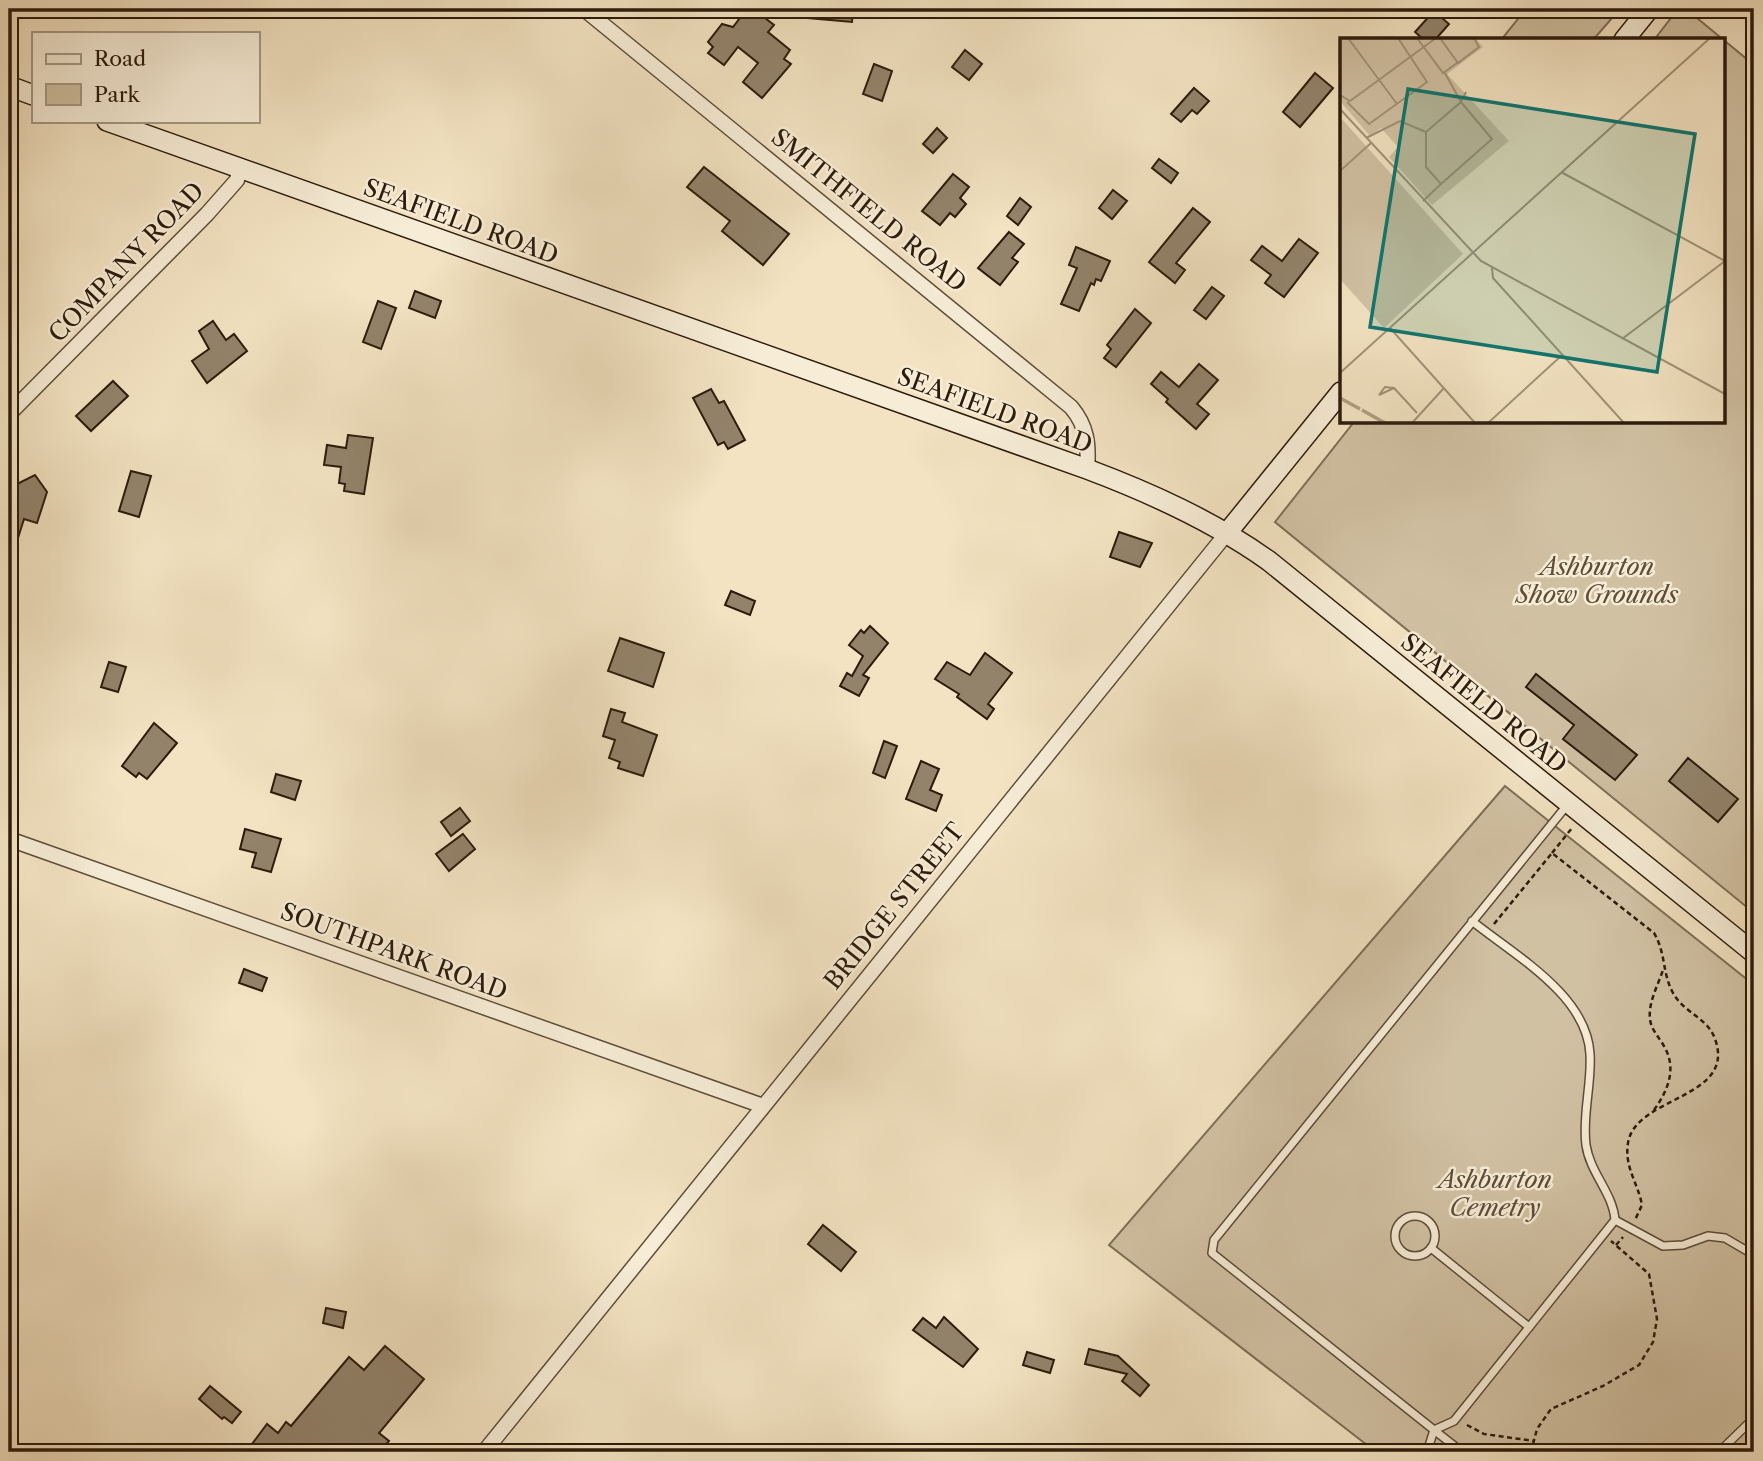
<svg xmlns="http://www.w3.org/2000/svg" width="1763" height="1461" font-family="'Libre Caslon Text',serif">
	<rect width="100%" height="100%" fill="#f3e3c2"/>
	<filter id="stains"><feTurbulence type="fractalNoise" baseFrequency=".00286" numOctaves="4"/><feColorMatrix values="0 0 0 0 .2 0 0 0 0 .09 0 0 0 0 .02 0 0 0 .5 -.17"/></filter>
	<radialGradient id="worn" r=".72"><stop offset=".6" stop-color="#630" stop-opacity="0"/><stop offset="1" stop-color="#630" stop-opacity=".3"/></radialGradient>
	<g fill="#d1c1a3" stroke="#7e6e58" stroke-width="2">
		<path d="M1526,9h92l1,1 -26,30h-92z"/>
		<path d="M1678,9h8l68,56v848l-479,-391 79,-100h369v-382h-69z"/>
		<path d="M1505,786l249,199v467h-378l-267,-207z"/>
	</g>
	<g fill="#93836b" stroke="#2c1b0c" stroke-width="2">
		<path d="M809,9h44l-1,13 -44,-4z"/>
		<path d="M746,10l7,7 4,-5 17,13 -6,7 22,18 -6,9 7,5 -29,34 -19,-16 15,-19 -20,-16 -14,18 -16,-12 5,-6 -5,-5 14,-18 11,3z"/>
		<path d="M1434,11l15,13 -14,16h-11l-9,-8z"/>
		<path d="M965,50l17,14 -13,16 -17,-13z"/>
		<path d="M874,64l18,7 -10,30 -19,-7z"/>
		<path d="M1315,73l18,15 -33,39 -17,-15z"/>
		<path d="M1194,88l15,13 -12,13 -5,-4 -11,12 -10,-8z"/>
		<path d="M937,128l10,10 -14,15 -10,-9z"/>
		<path d="M1159,159l19,14 -7,10 -19,-15z"/>
		<path d="M704,167l85,67 -26,31 -41,-34 8,-10 -43,-34z"/>
		<path d="M953,174l16,13 -9,11 6,6 -11,13 -5,-4 -10,12 -18,-14z"/>
		<path d="M1113,190l14,11 -15,18 -13,-11z"/>
		<path d="M1020,198l11,9 -13,18 -11,-9z"/>
		<path d="M1193,208l17,14 -34,41 9,7 -10,13 -26,-21z"/>
		<path d="M1009,232l15,12 -12,14 6,4 -18,23 -22,-17z"/>
		<path d="M1299,239l19,14 -34,44 -19,-14 6,-8 -20,-15 11,-14 20,15z"/>
		<path d="M1076,247l34,14 -9,20 -5,-2 -2,6 -3,-2 -12,28 -18,-7 16,-36 -8,-3z"/>
		<path d="M1212,287l12,9 -18,23 -12,-9z"/>
		<path d="M415,291l26,10 -6,17 -26,-10z"/>
		<path d="M378,301l18,7 -15,41 -18,-7z"/>
		<path d="M1135,309l16,14 -35,44 -12,-9 7,-9 -4,-4z"/>
		<path d="M213,321l13,19 8,-6 13,17 -40,32 -15,-22 17,-12 -10,-18z"/>
		<path d="M1199,364l19,16 -21,24 12,10 -13,15 -30,-27 2,-3 -17,-15 10,-12 18,15z"/>
		<path d="M113,381l15,15 -37,35 -15,-15z"/>
		<path d="M711,389l8,14 5,-2 21,39 -17,9 -4,-7 -6,3 -25,-47z"/>
		<path d="M348,435l25,3 -9,56 -20,-3 1,-7 -6,-1 2,-16 -17,-2 3,-20 19,3z"/>
		<path d="M131,471l20,5 -12,41 -20,-6z"/>
		<path d="M35,475l12,17 -10,31 -13,-4 -6,19 -9,-4v-24l8,-26z"/>
		<path d="M1119,532l33,11 -12,24 -30,-10z"/>
		<path d="M731,591l24,10 -5,14 -25,-10z"/>
		<path d="M870,626l18,17 -25,32 6,3 -10,18 -19,-10 7,-13 5,3 11,-20 -14,-11 12,-15 3,3z"/>
		<path d="M620,638l44,15 -11,34 -45,-16z"/>
		<path d="M985,653l27,20 -24,31 6,5 -7,10 -30,-22 2,-3 -24,-15 12,-17 23,13z"/>
		<path d="M109,662l17,5 -8,25 -17,-5z"/>
		<path d="M1536,674l101,81 -22,25 -52,-41 11,-14 -48,-38z"/>
		<path d="M611,709l14,4 -3,9 35,13 -14,41 -25,-8 2,-6 -11,-4 6,-18 -12,-4z"/>
		<path d="M154,723l23,20 -30,36 -8,-6 -3,4 -14,-11z"/>
		<path d="M884,741l13,5 -12,32 -12,-5z"/>
		<path d="M1688,758l50,41 -20,23 -49,-41z"/>
		<path d="M921,761l18,8 -9,21 12,5 -6,16 -30,-12z"/>
		<path d="M276,774l25,7 -6,19 -24,-8z"/>
		<path d="M460,808l10,13 -19,15 -10,-14z"/>
		<path d="M245,829l36,10 -10,33 -19,-5 4,-14 -16,-4z"/>
		<path d="M463,834l12,15 -26,22 -13,-17z"/>
		<path d="M244,969l23,9 -5,13 -23,-8z"/>
		<path d="M823,1225l33,27 -15,19 -33,-27z"/>
		<path d="M326,1308l20,4 -3,16 -20,-5z"/>
		<path d="M944,1317l34,32 -15,18 -50,-37 10,-12 13,10z"/>
		<path d="M385,1346l39,33 -45,54 10,8 -9,11h-134l21,-28 11,9 8,-11 5,4 58,-69 15,13z"/>
		<path d="M1089,1349l29,7 31,29 -9,11 -18,-15 5,-7 -42,-10z"/>
		<path d="M1027,1352l27,8 -4,13 -27,-8z"/>
		<path d="M210,1386l31,26 -9,11 -8,-6 -2,2 -23,-20z"/>
	</g>
	<g fill="none" stroke-linecap="round" stroke-linejoin="round">
		<g stroke="#5e4d3a" stroke-width="10">
			<g id="lane">
				<path d="M1472,921c42,34 115,74 118,133 2,30 -8,61 -4,91 4,28 27,48 29,75l-161,201 -20,9 -222,-177 2,-13 354,-436"/>
				<circle cx="1415" cy="1236" r="20"/>
				<path d="M1615,1220l48,26 20,-1 25,-9 17,2 29,17"/>
				<path d="M1431,1248l98,79"/>
				<path d="M1427,1452l7,-22 28,22"/>
				<path d="M1719,1452l35,-34"/>
			</g>
		</g>
		<g stroke="#5e4d3a" stroke-width="17">
			<g id="street">
				<path d="M584,9l487,398c16,19 18,37 16,62"/>
				<path d="M9,414l198,-200 30,-34 3,-12"/>
				<path d="M9,839l754,267"/>
				<path d="M484,1452l743,-919"/>
			</g>
		</g>
		<g stroke="#2c1b0c" stroke-width="22">
			<g id="secondary">
				<path d="M1624,40l25,-31"/>
				<path d="M9,86l24,9"/>
				<path d="M107,121l980,348c64,24 126,52 182,92l485,392"/>
				<path d="M1227,533l114,-141"/>
			</g>
		</g>
		<g stroke="#2c1b0c" stroke-width="2.5" stroke-dasharray="5 3.5" stroke-linecap="butt">
			<path d="M1552,853l20,-25"/>
			<path d="M1494,924l58,-71 102,80c12,20 8,40 19,60 11,20 35,25 42,46 22,60 -80,57 -87,104 -4,24 10,40 14,62l-7,15"/>
			<path d="M1654,1110c13,-18 23,-40 11,-62 -5,-10 -14,-18 -15,-29 -2,-16 8,-34 13,-49"/>
			<path d="M1616,1245l7,-8"/>
			<path d="M1467,1425l17,9 50,7"/>
			<path d="M1531,1452l6,-23 14,-20 52,-23 36,-21 14,-23 4,-23 -8,-45 -38,-33"/>
		</g>
		<use href="#lane" stroke="#f7edd7" stroke-width="7"/>
		<use href="#street" stroke="#f7edd7" stroke-width="14"/>
		<use href="#secondary" stroke="#f7edd7" stroke-width="19"/>
	</g>
	<g text-anchor="middle" dominant-baseline="central" stroke-width="5" stroke-linejoin="round" paint-order="stroke">
		<g font-size="24" fill="#2c1b0c" stroke="#f7edd7">
			<text transform="translate(869 210) rotate(39)">SMITHFIELD ROAD</text>
			<text transform="translate(461 221) rotate(20)">SEAFIELD ROAD</text>
			<text transform="translate(126 262) rotate(-46)">COMPANY ROAD</text>
			<text transform="translate(995 410) rotate(20)">SEAFIELD ROAD</text>
			<text transform="translate(1484 703) rotate(39)">SEAFIELD ROAD</text>
			<text transform="translate(894 906) rotate(-51)">BRIDGE STREET</text>
			<text transform="translate(394 951) rotate(20)">SOUTHPARK ROAD</text>
		</g>
		<g font-size="24" font-style="italic" fill="#5e4d39" stroke="#f7edd7">
			<text x="1597" y="566">Ashburton<tspan x="1597" dy="28">Show Grounds</tspan></text>
			<text x="1495" y="1179">Ashburton<tspan x="1495" dy="28">Cemetry</tspan></text>
		</g>
	</g>
	<g transform="translate(1340 38)">
		<rect width="385" height="385" fill="#f3e3c2"/>
		<path d="M0,0h135l8,9 -36,27 62,67 -77,64 -43,-48 9,-10 -17,-19 -11,8 -30,-35zM0,79l123,137 -79,74 -44,-49z" fill="#d1c1a3"/>
		<path fill="none" stroke="#af9f84" stroke-width="3.5" d="M0,360l20,11M22,372l23,13"/>
		<path fill="none" stroke="#a39379" stroke-width="2" d="M8,0l49,66M77,0l26,35 14,-10M100,0l18,25 21,-16 -5,-9M105,35l16,29 5,-10M0,57l10,6 86,-63M7,64l22,22 58,-42 -29,-44M0,71l141,152 244,133M26,100l34,-17 26,11M0,133l31,-28M221,134l164,89M83,163l18,-17 51,-45 -31,-37 -35,30v35l15,17M152,230l1,10 131,145M50,290l85,95M282,301l103,-78M0,335l370,-335M54,350l-9,-1 -6,8 15,-7 23,25M72,385l32,-35M148,385l73,-67"/>
		<path fill="#0f766e" fill-opacity="0.15" stroke="#0f766e" stroke-width="3.5" d="M68,51l287,45 -38,238 -287,-45z"/>
		<rect width="385" height="385" fill="none" stroke="#2c1b0c" stroke-width="3.5"/>
	</g>
	<rect width="1763" height="1461" fill="none" stroke="#f3e3c2" stroke-width="35"/>
	<rect x="10" y="10" width="1742" height="1440" fill="none" stroke="#2c1b0c" stroke-width="3.5"/>
	<rect x="18" y="18" width="1728" height="1426" fill="none" stroke="#2c1b0c" stroke-width="2"/>
	<rect x="32" y="32" width="228" height="91" fill="#f7edd7" stroke="#a69986" stroke-width="2"/>
	<rect x="46" y="54" width="35" height="10" fill="#f7edd7" stroke="#a69986" stroke-width="2"/>
	<text x="94" y="66" font-size="21" fill="#2c1b0c">Road</text>
	<rect x="46" y="84" width="35" height="21" fill="#d1c1a3" stroke="#a69986" stroke-width="2"/>
	<text x="94" y="102" font-size="21" fill="#2c1b0c">Park</text>
	<rect width="100%" height="100%" filter="url(#stains)"/>
	<rect width="100%" height="100%" fill="url(#worn)"/>
</svg>
